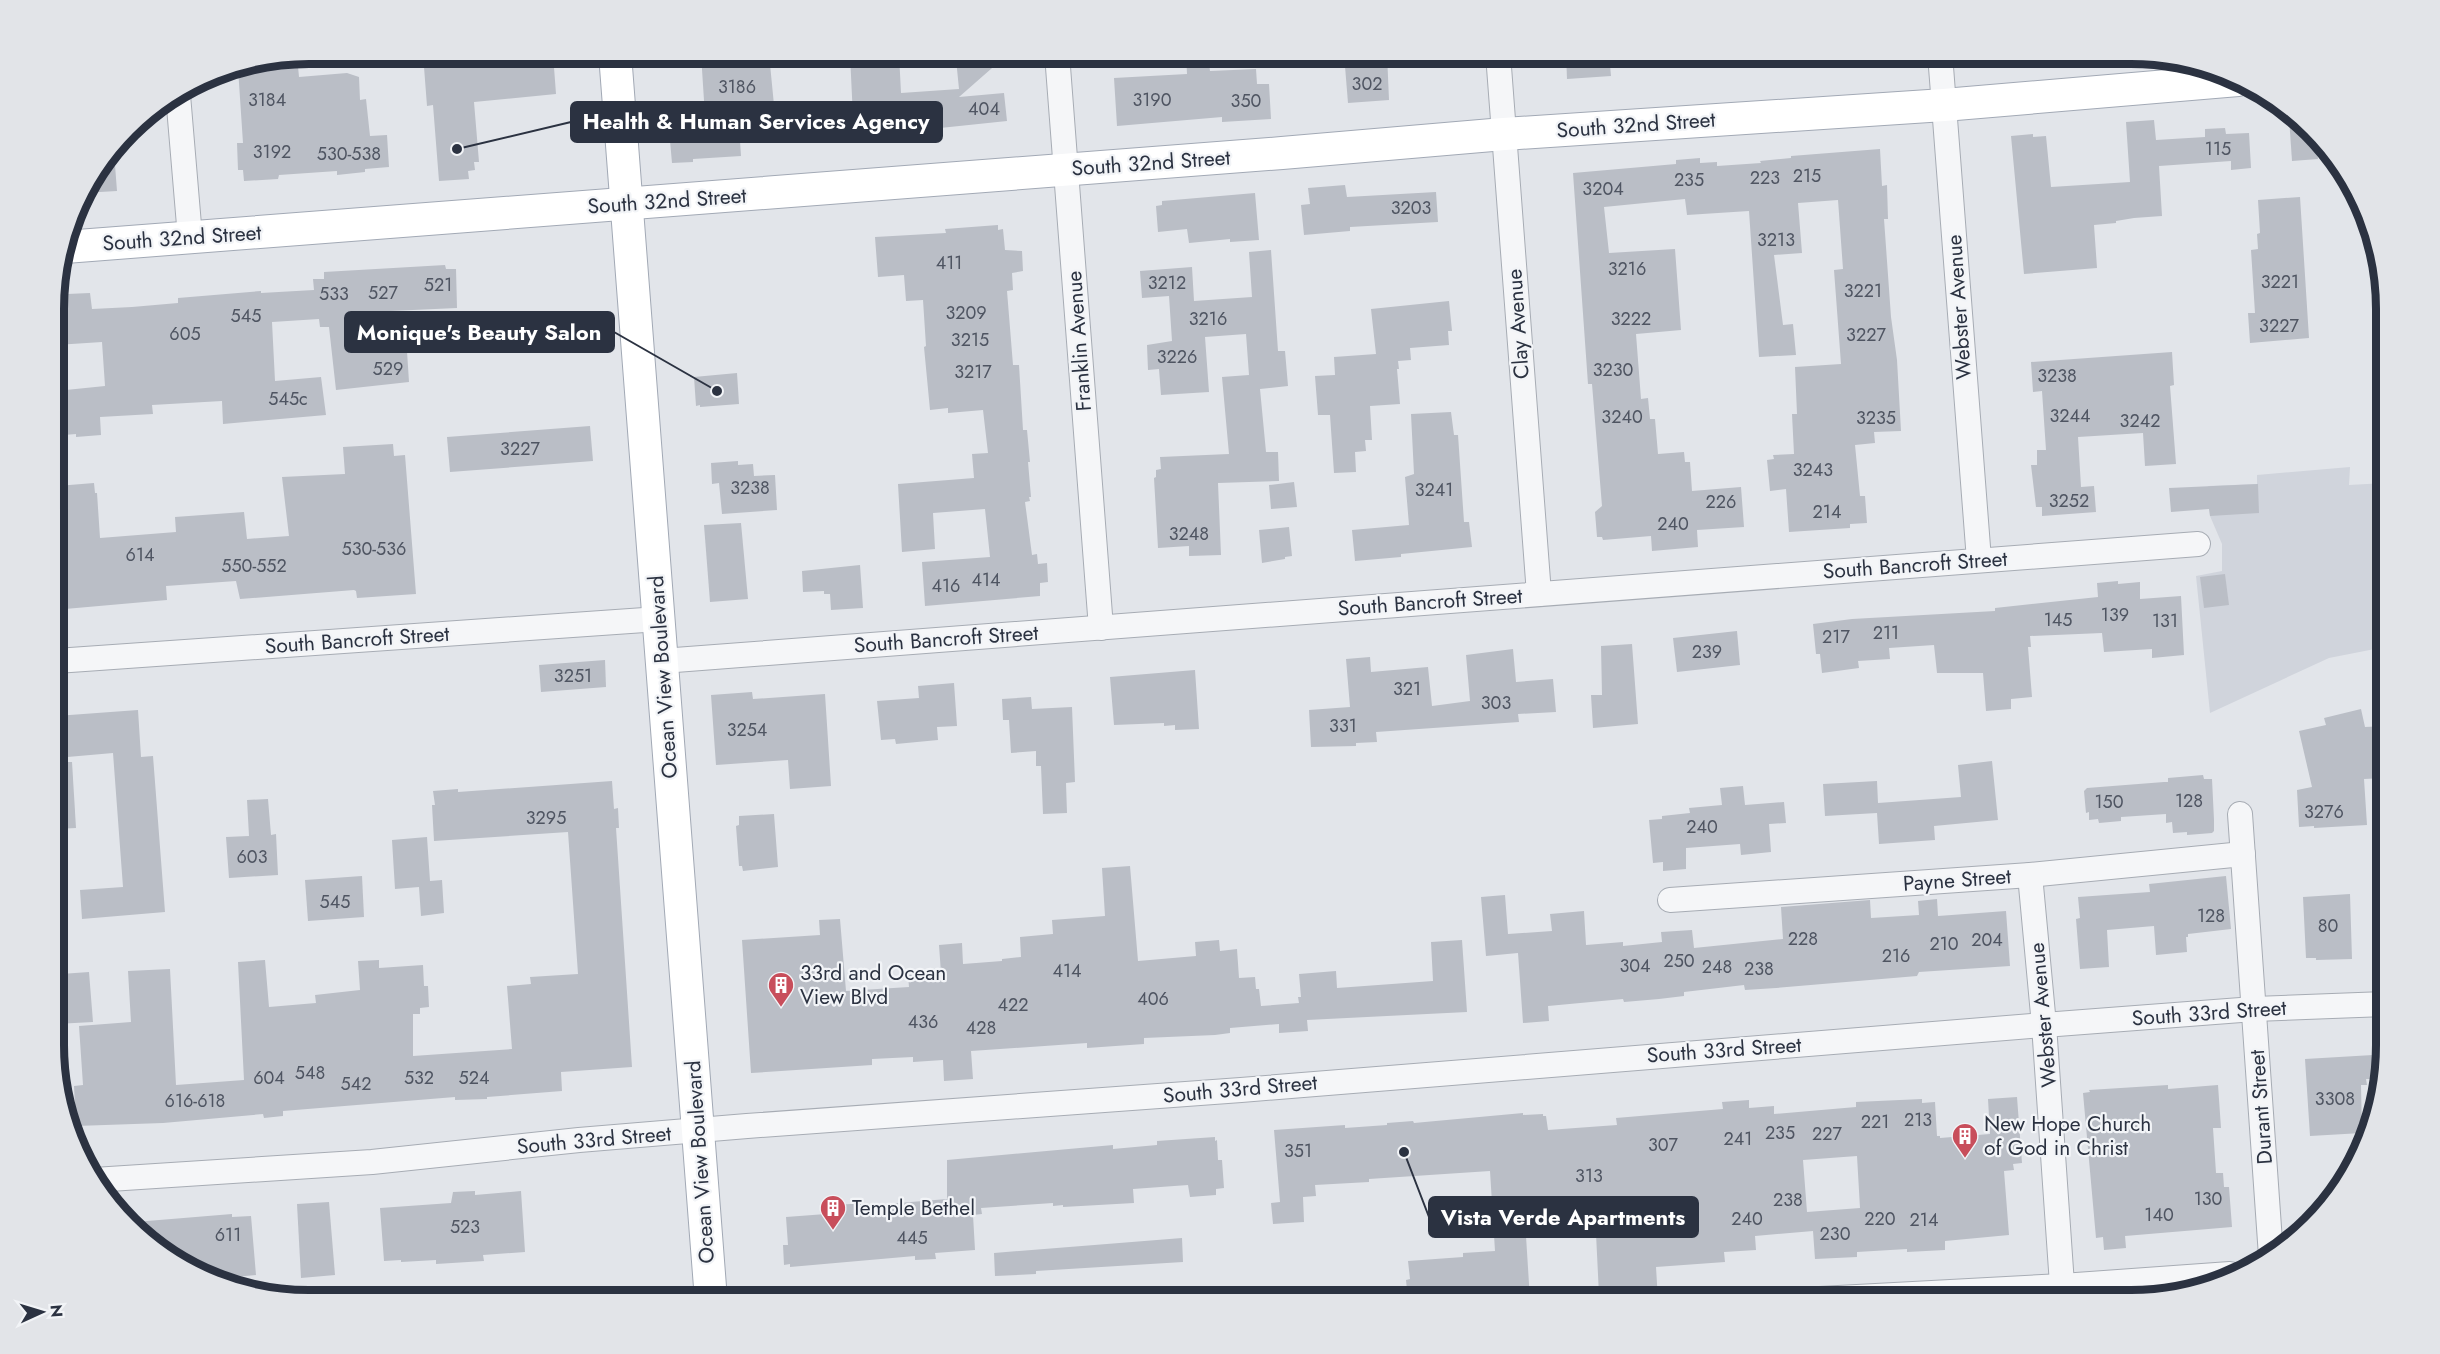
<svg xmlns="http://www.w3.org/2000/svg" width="2440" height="1354" font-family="Jost,sans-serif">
	<rect width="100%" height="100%" fill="#e2e5ea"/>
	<path fill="#d0d4dc" d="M2350,467l-1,18 36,-2v164l-56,11 -119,55 -14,-137 26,-5v-27l-12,-28 -2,-30 49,-2v-9z"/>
	<g fill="#babec6" fill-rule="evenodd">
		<path d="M423,54h130l3,40 -82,8 5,60h-5l1,8 -7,1 1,8 -30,2 -6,-76 -6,1z"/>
		<path d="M701,54h68l5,51 52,-3 3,32 -89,7 1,15 -48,3v3l-21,1 -4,-45 37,-2z"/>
		<path d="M850,54h49l2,39 58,-4 -3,-30 15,-2v-3h37l-49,43 45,-4 3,28 -86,9v-15l-68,3z"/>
		<path d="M1186,54h22l2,17 46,-2 1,15h12l2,35 -49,3v-5l-105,9 -3,-48 73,-4z"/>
		<path d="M1344,54h43l2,46 -41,3z"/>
		<path d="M1566,54h43l2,22 -44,3z"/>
		<path d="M297,56l2,21 48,-4 12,4 1,23 6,-1 4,37 17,-1 2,32 -24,2v3l-28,3v-4l-58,4 -1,4 -34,2 -1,-11h-5l-1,-27h6l-5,-75z"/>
		<path d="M2289,117l27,26 2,16 -26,2z"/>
		<path d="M2154,120l2,20 49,-3v-8l20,-1 1,6 23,-1 2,35 -20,2v-9l-72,5 3,50 -28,2 -18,3v2l-22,2 3,43 -73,6 -13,-138 22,-2v3l13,-1 5,51 79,-5 -4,-60z"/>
		<path d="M1880,149l2,37 5,-1 1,34h-4l7,98 6,43 4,71 -27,1 1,11 -20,2 5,51h5l2,27 -17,1v4l-61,4 -3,-43 -16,2 -3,-31 7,-1 -1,-4 21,-1 -2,-40h5l-2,-47 46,-3 -7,-94 9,-1 -5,-69 -40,3 4,50 -28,2 9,70 10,-1 3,31 -37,2 -10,-146 -62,4 -2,-16 -81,8 5,46 66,-4 6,81 -45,4 5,65 7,-1 2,21h5l3,35 26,-2 1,10h5l2,29 49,-4 3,40 -47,3 1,17 -46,4 -1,-15 -48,4 -1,-3h-5l-2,-25 7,-6 -10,-122h-4l-15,-211 103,-9v-4l24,-2v5l17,-1v4l44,-3 -1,-2 31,-3v-2z"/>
		<path d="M114,152l3,39 -34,2 14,-18z"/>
		<path d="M1345,185l2,12 89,-5 2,30 -88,5v4l-46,4 -3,-30 9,-1 -2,-16z"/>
		<path d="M1255,193l4,47 -29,2v-3l-41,4 -2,-14 -29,3 -2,-26 6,-1v-4z"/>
		<path d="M2300,197l9,141 -59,5 -2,-30h7l-4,-63 7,-1 -1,-15 3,-1 -2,-33z"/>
		<path d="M998,225v5l5,-1 2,21 17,1 1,20 -11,2 1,17 -6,1 6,74h6l4,65h4l3,32h-2l3,35h-2l1,4 -5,1 7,53 5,-1 1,10 9,-1 1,19 -8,1v13l-115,10 -3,-44 68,-5 -5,-48 -52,4 2,36 -33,3 -4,-68 76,-6 -2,-24 16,-1 -5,-43 -35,3v-5l-18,2 -6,-63 2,-1 -3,-46 -17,1 -2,-26 -26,2 -3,-40 71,-4 -1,-4z"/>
		<path d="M1271,250l7,101h7l3,35 -28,3 6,63h12l1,29 -61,2 3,72 -32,1v-10l-31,2 -4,-70 2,-1v-7l5,-1 -1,-12 69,-3 -7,-77 27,-2 -3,-41 -41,3 4,55 -48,3 -2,-26 -11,1 -1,-25 25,-4 -3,-45 -27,2 -2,-27 52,-4 2,34 58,-4 -3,-45z"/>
		<path d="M445,265l1,4h10l1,39 -66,3 3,40h13l2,31 -73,8 -7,-63h-9l-1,-8 -47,3 3,59 46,-4 5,38 -103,9 -1,-23 -70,4 1,9 -53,3 1,18 -25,2v-3l-12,1 -1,-4 -4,1 -3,-41 49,-5 -3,-44 -46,3v-42h12l-1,-9 23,-1 2,16 40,-2 46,-4v-5l83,-7v2l53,-3 -1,-11h11v-7z"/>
		<path d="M1449,301l3,30h-4l1,14 -39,3 1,12 -13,1 1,8h-2l3,35 -30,2 2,34h-7l1,11 -11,1 1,20 -22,1 -4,-58h-12l-3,-39 20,-1 -1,-18 42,-3 -5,-45z"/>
		<path d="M2172,352l2,33 -4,1 6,78 -31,2 -2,-33 -65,4 3,50 13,-1 2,26 -54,4v-9h-6l-5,-42h6v-15h9l-4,-59 -9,1 -2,-30z"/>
		<path d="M737,373l2,31 -39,3v-2l-4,1 -2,-29z"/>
		<path d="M1451,412l3,23h4l6,87h5l3,25 -71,7v3l-46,4 -3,-31 57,-5 -4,-48 9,-3 -3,-60z"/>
		<path d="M590,426l3,35 -143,11 -3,-35z"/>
		<path d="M393,444l1,12 11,-1 11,139 -59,4 -1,-7 -2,-1 -114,9 -4,-18 -70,5 1,14 -102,9 -8,-123 37,-3 1,10h2l3,45 76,-6 -1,-15 69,-5 3,27 42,-3 -7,-59 63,-3 -2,-27z"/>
		<path d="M738,461v4l15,-1 1,12 21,-1 2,35 -55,4 -3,-31 -7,1 -1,-21z"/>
		<path d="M1294,482l3,25 -26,2 -2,-24z"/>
		<path d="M2258,484l1,29 -49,3 -1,-7 -38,3 -2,-24z"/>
		<path d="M741,523l7,76 -38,3 -6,-77z"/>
		<path d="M1289,527l3,29 -7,1v2l-23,4 -3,-33z"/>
		<path d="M860,565l3,43 -32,2 -1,-16h-6v-3l-21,1 -1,-21z"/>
		<path d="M2225,574l4,31 -25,3 -4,-31z"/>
		<path d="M2118,581v3l22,-2v17l41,-3 3,59 -32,3v-9l-48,3 -2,-19 -72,3 1,11h-3l4,50 -21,2v10l-25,2 -3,-38h-46l-3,-28 -45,3 1,11 -32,2 1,7 -37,5 -2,-19h-4l-3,-30 39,-5 143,-8v-3l103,-11 -1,-14z"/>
		<path d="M1737,631l3,34 -63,7 -4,-34z"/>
		<path d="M1632,644l6,80 -45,4 -2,-33h11l-1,-49z"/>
		<path d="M1513,649l3,33 37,-3 3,33 -38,2 1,8 -143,10 1,10 -21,1v3l-45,1 -2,-37 41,-3 -4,-48 24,-2 1,15 57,-5 4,39 38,-5 -4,-46z"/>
		<path d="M605,660l1,27 -65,5 -2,-27z"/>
		<path d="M1195,670l4,59 -24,1v-5l-11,1v-3l-50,2 -4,-48z"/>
		<path d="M954,683l3,43 -20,1 1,13 -42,4 -1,-5 -14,1 -4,-39 42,-3 -1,-12z"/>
		<path d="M752,692l1,7 72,-5 6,92 -41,3 -2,-29 -72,5 -5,-70z"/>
		<path d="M1031,697l1,12 40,-2 3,75 -9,1 1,30 -24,1 -2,-48h-5v-15l-25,2 -2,-33h-6l-1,-21z"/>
		<path d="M2361,709l4,18 20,-1v52l-21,1 3,46 -53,3v-2l-15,1 -2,-37 15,-3 -13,-56 27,-6 -2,-7z"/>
		<path d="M138,710l3,47 12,-1 12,156 -83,7 -2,-29 43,-3 -10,-134 -57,5v-42z"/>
		<path d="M1992,761l6,59 -64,6 1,14 -56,4 -2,-31 -52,3 -2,-32 54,-3 1,22 83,-6 -3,-32z"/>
		<path d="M56,762h16l4,66 -20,1z"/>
		<path d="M2203,775l1,4h8l2,41v11l-2,2 -25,2v-3l-14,1 -1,-11 -6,1v-9l-45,3v4l-22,2 -1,-4 -9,1v-8l-3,1 -2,-22 3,-3 77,-6h4v-4z"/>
		<path d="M612,781l2,28 4,-1 1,20h-3l16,239 -71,5 1,19 -75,6v2l-32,1v-3l-172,14v5l-19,2 -1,-4 -100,9 -87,3 -2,-40 9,-1 -4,-59 52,-4 -3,-51 42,-2 6,116 68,-5 -6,-118 27,-2 4,47 47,-4 -1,-8 45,-5 -2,-29 21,-1v8l44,-3 1,21h4l1,21 -9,1v6h-7v42l99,-7 -5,-63 24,-2 -1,-7 48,-3 -10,-142 -134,9 -2,-36h3l-2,-14 25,-2v3z"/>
		<path d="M1743,786l2,19 39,-3 2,21 -17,1 2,28 -30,3 -1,-11 -54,4v21l-23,2v-9l-10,1 -4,-43 13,-1v-3l28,-3 -1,-5 33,-3 -2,-17z"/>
		<path d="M268,799l3,36 5,-1 2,41 -49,3 -3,-41 23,-1 -2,-36z"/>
		<path d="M774,814l4,53 -35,4 -1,-5h-3l-3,-40 3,-1v-9z"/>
		<path d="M427,837l3,44 12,-1 2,33 -23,3 -2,-29 -24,2 -3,-49z"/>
		<path d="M1130,866l8,95 58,-5 -1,-14 24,-2 1,11 17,-2 2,29 16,-1 1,12h3l2,17 38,-3 -1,-6h3l-2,-23 37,-3 1,17 96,-7 -2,-39 31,-2 5,72 -160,8 1,11 -29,2v-9l-49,4v5l-15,2 -71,3v6l-57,4v-5l-116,8 2,28 -29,2 -1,-21 -30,2v-5l-41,2v6l-121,8 -9,-133 78,-5 -1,-15 21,-1 6,72 63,-4 -1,-12 33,-2 -2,-28 23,-2 1,21 39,-3v-2l19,-2 -1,-20 33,-3 -1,-14 53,-4 -3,-48z"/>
		<path d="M362,876l2,41 -56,4 -3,-41z"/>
		<path d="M2226,876l5,53 -43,5v3h-2l1,15 -31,3 -2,-29 -47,4 2,37 -29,2 -4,-50 4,-1 -2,-21 72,-5 -1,-8z"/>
		<path d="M2350,894l2,65 -36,1v-2h-10l-3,-61z"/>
		<path d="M1505,895l3,39 44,-3 -2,-17 34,-3 2,34 37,-3v4l39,-4 -1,-10 31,-2 2,18 89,-9 -2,-32 89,-7 1,18 48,-3 -1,-14 19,-2 1,17 68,-5 4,55 -91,6 -2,4 -141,12 -31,2 -1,-5 -60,7v4l-25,3 -35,3 -1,-3 -75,7 1,15 -26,2 -5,-70 -32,3 -5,-59z"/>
		<path d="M89,972l4,50 -37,2v-47h5v-3z"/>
		<path d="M2373,1055l1,24h-8l1,6h-6l1,48 -52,3 -5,-77z"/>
		<path d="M2168,1085v4l50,-4 3,43h-8l3,45h7l1,14h5l3,40 -107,9 1,12 -22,2 -1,-13 -7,1 -13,-145 7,-1 -1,-2z"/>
		<path d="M2017,1097l5,66 -9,1 1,6 -10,1 5,64 -64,6v9l-38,2v-3l-50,3v5l-42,2 -2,-28 -58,5 1,14 -32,2 1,10 -69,5 2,33h-25l-1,-7 -33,2 -4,-82 -41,3 1,14 -24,2v3l-5,1 4,64h-36v-4l-86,4 -2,-20 4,-1 -2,-18 55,-4v-4l32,-2 -5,-80 -121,8v3l-54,3 1,11 -13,1 1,25 -31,2 -2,-21 9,-1 -6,-72 71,-5v3l42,-3v-2l26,-2 1,2 109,-10v2l20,-1v2h3l2,14 69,-5 -1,-7 107,-9 -1,-7 27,-2v8l25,-2v8l82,-7v-5l66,-3v4l13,-1 2,34h3v2l50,-4 -2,-35zM1857,1156l3,52 -53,4 -4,-52z"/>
		<path d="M1215,1137v4l2,-1 1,20h4l2,28 -8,1v6l-26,2 -2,-12 -55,4 1,14 -71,4v-2l-10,1v-3l-72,5 1,6 -9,1 2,35 -40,3 1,6 -21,1v-4l-125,11v-3l-6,1 -1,-20h5l-2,-28 40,-3 -1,-8 38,-3v3l84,-7v-39l166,-15v4l44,-4v-4z"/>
		<path d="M475,1191v4l46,-4 4,61 -42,3 1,6 -48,3v-4l-35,2v-2l-17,1 -4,-53 71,-5 2,-11z"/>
		<path d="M329,1202l6,73 -34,3 -4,-74z"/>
		<path d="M232,1214v3l19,-1 5,59 -22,2v4l-14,1 -38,-16 -47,-44z"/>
		<path d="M1182,1238l1,24 -147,9v3l-41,2 -1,-23z"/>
	</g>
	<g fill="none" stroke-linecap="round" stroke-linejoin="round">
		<g stroke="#a7acb4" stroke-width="26">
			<g id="minor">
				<path d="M1057,54l44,574"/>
				<path d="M1498,54l41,540"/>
				<path d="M1940,54l39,506"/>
				<path d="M178,95l12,142"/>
				<path d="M56,661l603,-42"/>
				<path d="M662,661l1536,-117"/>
				<path d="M2240,814l31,442"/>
				<path d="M2030,875l14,150 19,274"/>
				<path d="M1670,900l360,-25 213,-21"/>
				<path d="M94,1180l278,-18 207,-22 168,-14 494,-36 803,-65 210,-16 131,-5"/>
				<path d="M1801,1300l261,-14 168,-12"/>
			</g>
		</g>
		<g stroke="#a2a9b5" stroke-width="34">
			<g id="major">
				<path d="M615,54l96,1246"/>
				<path d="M65,247l1217,-94 222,-19 440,-29 294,-25"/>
			</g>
		</g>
		<use href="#minor" stroke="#f5f6f8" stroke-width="24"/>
		<use href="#major" stroke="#fff" stroke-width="32"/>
	</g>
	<defs>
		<g id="building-pin" transform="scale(1.35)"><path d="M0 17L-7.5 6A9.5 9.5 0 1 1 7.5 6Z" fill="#c84e5b" stroke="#f2f4f7"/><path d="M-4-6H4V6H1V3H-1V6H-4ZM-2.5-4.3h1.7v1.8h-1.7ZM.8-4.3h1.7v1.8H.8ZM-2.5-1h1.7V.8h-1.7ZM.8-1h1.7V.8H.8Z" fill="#fff"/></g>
	</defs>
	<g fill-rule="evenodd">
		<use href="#building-pin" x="781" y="985"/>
		<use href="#building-pin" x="1965" y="1136"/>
		<use href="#building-pin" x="833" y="1208"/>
	</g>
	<g text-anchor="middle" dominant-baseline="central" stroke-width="4.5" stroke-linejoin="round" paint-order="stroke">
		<g font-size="18" fill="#4f5562">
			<text x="1367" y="84">302</text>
			<text x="737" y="87">3186</text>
			<text x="267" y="100">3184</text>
			<text x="1152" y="100">3190</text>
			<text x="1246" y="101">350</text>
			<text x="984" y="109">404</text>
			<text x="2218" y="149">115</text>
			<text x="272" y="152">3192</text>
			<text x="349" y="154">530-538</text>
			<text x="1807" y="176">215</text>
			<text x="1765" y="178">223</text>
			<text x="1689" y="180">235</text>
			<text x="1603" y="189">3204</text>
			<text x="1411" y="208">3203</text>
			<text x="1776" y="240">3213</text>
			<text x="949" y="263">411</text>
			<text x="1627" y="269">3216</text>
			<text x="2280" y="282">3221</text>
			<text x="1167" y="283">3212</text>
			<text x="438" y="285">521</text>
			<text x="1863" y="291">3221</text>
			<text x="383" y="293">527</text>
			<text x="334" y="294">533</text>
			<text x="966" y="313">3209</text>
			<text x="246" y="316">545</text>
			<text x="1208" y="319">3216</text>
			<text x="1631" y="319">3222</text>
			<text x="2279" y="326">3227</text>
			<text x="185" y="334">605</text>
			<text x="1866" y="335">3227</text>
			<text x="970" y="340">3215</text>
			<text x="1177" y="357">3226</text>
			<text x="388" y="369">529</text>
			<text x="1613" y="370">3230</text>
			<text x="973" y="372">3217</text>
			<text x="2057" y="376">3238</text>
			<text x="288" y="399">545c</text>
			<text x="2070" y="416">3244</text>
			<text x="1622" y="417">3240</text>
			<text x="1876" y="418">3235</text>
			<text x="2140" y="421">3242</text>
			<text x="520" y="449">3227</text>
			<text x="1813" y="470">3243</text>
			<text x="750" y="488">3238</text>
			<text x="1434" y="490">3241</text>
			<text x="2069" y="501">3252</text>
			<text x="1721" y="502">226</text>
			<text x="1827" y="512">214</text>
			<text x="1673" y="524">240</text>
			<text x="1189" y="534">3248</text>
			<text x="374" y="549">530-536</text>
			<text x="140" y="555">614</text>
			<text x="254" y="566">550-552</text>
			<text x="986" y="580">414</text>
			<text x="946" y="586">416</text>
			<text x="2115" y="615">139</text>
			<text x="2058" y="620">145</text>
			<text x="2165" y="621">131</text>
			<text x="1886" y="633">211</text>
			<text x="1836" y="637">217</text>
			<text x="1707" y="652">239</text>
			<text x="573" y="676">3251</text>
			<text x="1407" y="689">321</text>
			<text x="1496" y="703">303</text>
			<text x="1343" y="726">331</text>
			<text x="747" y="730">3254</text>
			<text x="2189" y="801">128</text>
			<text x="2109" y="802">150</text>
			<text x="2324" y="812">3276</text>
			<text x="546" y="818">3295</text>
			<text x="1702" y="827">240</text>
			<text x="252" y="857">603</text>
			<text x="335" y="902">545</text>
			<text x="2211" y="916">128</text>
			<text x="2328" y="926">80</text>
			<text x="1803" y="939">228</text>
			<text x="1987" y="940">204</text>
			<text x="1944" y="944">210</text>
			<text x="1896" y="956">216</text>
			<text x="1679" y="961">250</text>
			<text x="1635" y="966">304</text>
			<text x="1717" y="967">248</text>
			<text x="1759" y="969">238</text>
			<text x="1067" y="971">414</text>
			<text x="1153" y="999">406</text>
			<text x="1013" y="1005">422</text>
			<text x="923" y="1022">436</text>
			<text x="981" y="1028">428</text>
			<text x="310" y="1073">548</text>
			<text x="269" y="1078">604</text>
			<text x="419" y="1078">532</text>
			<text x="474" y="1078">524</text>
			<text x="356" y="1084">542</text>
			<text x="2335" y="1099">3308</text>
			<text x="195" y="1101">616-618</text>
			<text x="1918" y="1120">213</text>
			<text x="1875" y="1122">221</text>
			<text x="1780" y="1133">235</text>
			<text x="1827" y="1134">227</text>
			<text x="1738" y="1139">241</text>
			<text x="1663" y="1145">307</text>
			<text x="1298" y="1151">351</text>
			<text x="1589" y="1176">313</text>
			<text x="2208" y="1199">130</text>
			<text x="1788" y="1200">238</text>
			<text x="2159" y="1215">140</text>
			<text x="1747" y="1219">240</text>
			<text x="1880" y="1219">220</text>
			<text x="1924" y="1220">214</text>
			<text x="465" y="1227">523</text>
			<text x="1835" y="1234">230</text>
			<text x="228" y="1235">611</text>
			<text x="912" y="1238">445</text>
		</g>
		<g font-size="21" fill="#2b3241" stroke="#f2f4f7">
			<text transform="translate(1636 125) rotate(-4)">South 32nd Street</text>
			<text transform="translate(1151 163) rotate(-4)">South 32nd Street</text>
			<text transform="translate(667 201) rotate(-4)">South 32nd Street</text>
			<text transform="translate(182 238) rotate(-4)">South 32nd Street</text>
			<text transform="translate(1959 307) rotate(-94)">Webster Avenue</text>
			<text transform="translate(1518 324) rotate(-94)">Clay Avenue</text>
			<text transform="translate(1079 341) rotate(-94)">Franklin Avenue</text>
			<text transform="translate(1915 565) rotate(-4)">South Bancroft Street</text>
			<text transform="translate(1430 602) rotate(-4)">South Bancroft Street</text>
			<text transform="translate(946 639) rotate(-4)">South Bancroft Street</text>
			<text transform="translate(357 640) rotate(-4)">South Bancroft Street</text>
			<text transform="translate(663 677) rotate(-94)">Ocean View Boulevard</text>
			<text transform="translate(1957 880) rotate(-4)">Payne Street</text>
			<text transform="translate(2209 1013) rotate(-4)">South 33rd Street</text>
			<text transform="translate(2043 1015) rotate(-95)">Webster Avenue</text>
			<text transform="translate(1724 1050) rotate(-4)">South 33rd Street</text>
			<text transform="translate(1240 1089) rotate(-5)">South 33rd Street</text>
			<text transform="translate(2261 1107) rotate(-94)">Durant Street</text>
			<text transform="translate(594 1140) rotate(-5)">South 33rd Street</text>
			<text transform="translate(700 1162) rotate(-94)">Ocean View Boulevard</text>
		</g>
		<g font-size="21" fill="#2b3241" stroke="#f2f4f7" text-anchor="start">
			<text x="800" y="973">33rd and Ocean<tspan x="800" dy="24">View Blvd</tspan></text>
			<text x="1984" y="1124">New Hope Church<tspan x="1984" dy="24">of God in Christ</tspan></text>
			<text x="852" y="1208">Temple Bethel</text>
		</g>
	</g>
	<path d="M0 0H2440V1354H0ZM309 64H2131A245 245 0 0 1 2376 309V1045A245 245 0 0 1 2131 1290H309A245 245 0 0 1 64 1045V309A245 245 0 0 1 309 64Z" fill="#e2e4e8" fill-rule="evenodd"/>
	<path fill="none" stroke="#2b3241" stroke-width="8" d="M309 64H2131A245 245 0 0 1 2376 309V1045A245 245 0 0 1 2131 1290H309A245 245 0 0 1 64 1045V309A245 245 0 0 1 309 64Z"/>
	<path fill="none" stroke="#2b3241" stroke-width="2" d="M457 149L571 122M717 391L614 332M1404 1152L1429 1217"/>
	<g fill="#2b3241" stroke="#f2f4f7" stroke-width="2">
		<circle cx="457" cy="149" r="6"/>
		<circle cx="717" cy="391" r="6"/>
		<circle cx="1404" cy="1152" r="6"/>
	</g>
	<g fill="#2b3241" stroke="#2b3241" stroke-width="2">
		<rect x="571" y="102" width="371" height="40" rx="6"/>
		<rect x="345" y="312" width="269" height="40" rx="6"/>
		<rect x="1429" y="1197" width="269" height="40" rx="6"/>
	</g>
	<g font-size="22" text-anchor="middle" font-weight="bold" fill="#fff">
		<text x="756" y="129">Health &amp; Human Services Agency</text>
		<text x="479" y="340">Monique's Beauty Salon</text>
		<text x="1563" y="1225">Vista Verde Apartments</text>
	</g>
	<g transform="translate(42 1312) rotate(86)" stroke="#f2f4f7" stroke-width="4.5" paint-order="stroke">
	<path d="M0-4.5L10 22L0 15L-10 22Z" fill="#2b3241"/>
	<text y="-9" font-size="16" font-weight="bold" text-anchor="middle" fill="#2b3241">N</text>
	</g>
</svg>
